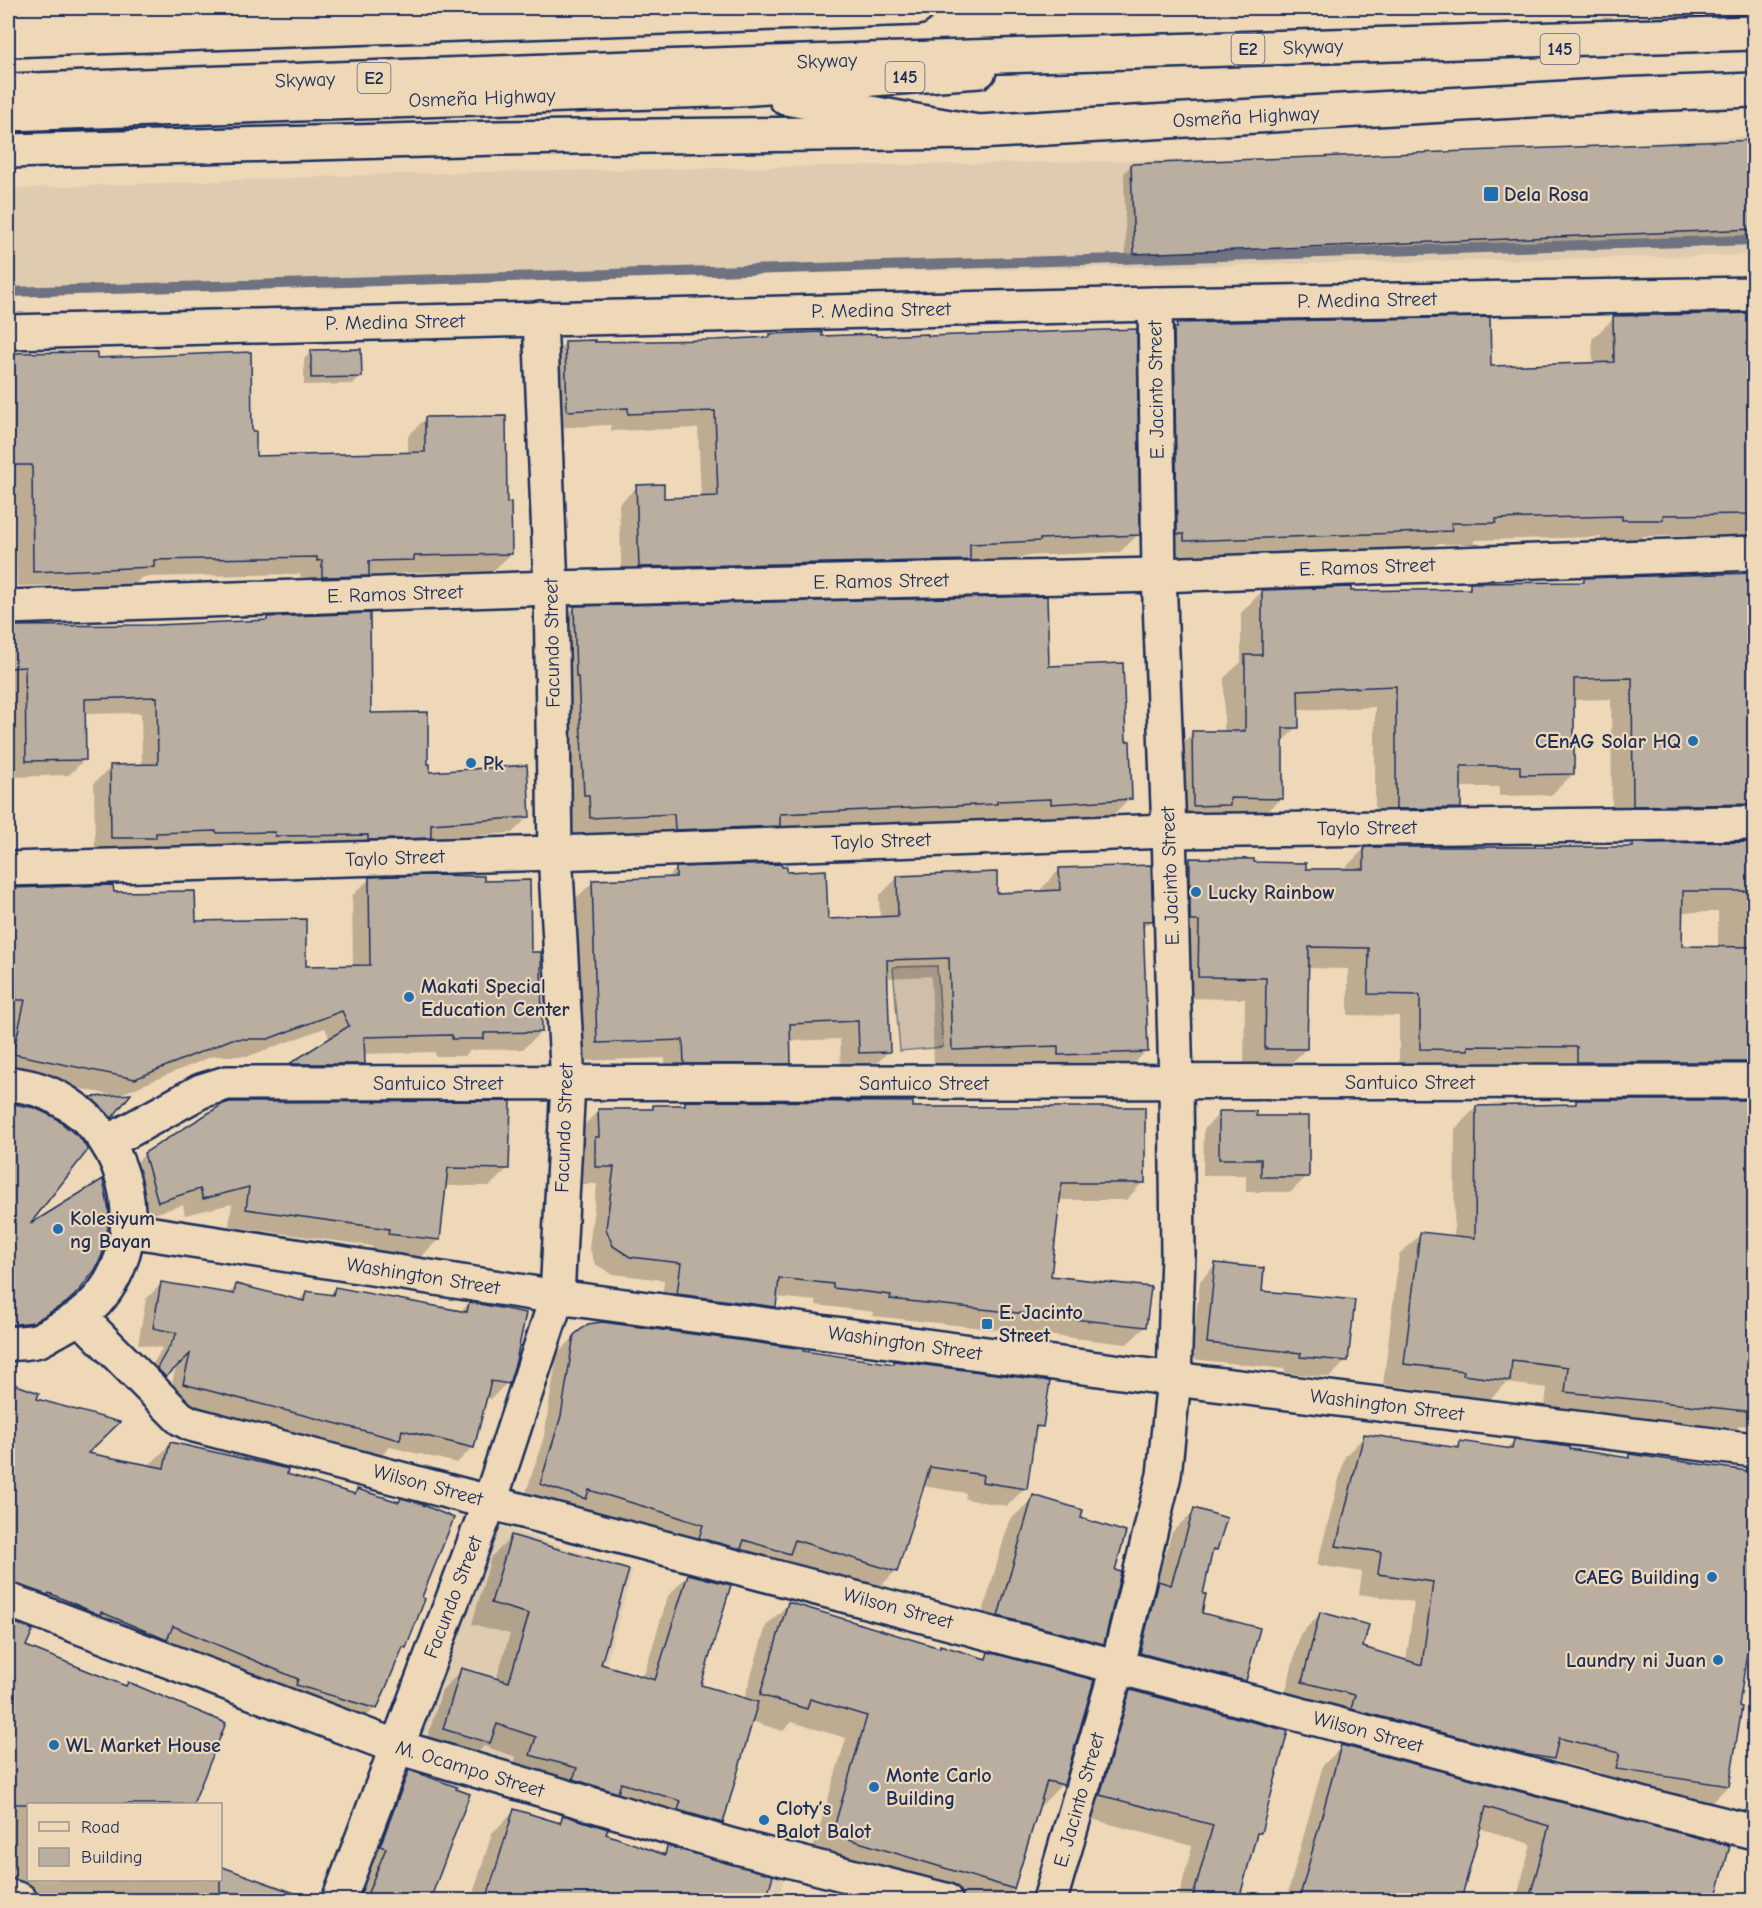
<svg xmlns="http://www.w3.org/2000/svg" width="1762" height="1908" font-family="'Comic Neue',sans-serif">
	<rect width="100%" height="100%" fill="#eed8b7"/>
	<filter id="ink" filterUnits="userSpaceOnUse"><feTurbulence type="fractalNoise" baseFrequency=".0167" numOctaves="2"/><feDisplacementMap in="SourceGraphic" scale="12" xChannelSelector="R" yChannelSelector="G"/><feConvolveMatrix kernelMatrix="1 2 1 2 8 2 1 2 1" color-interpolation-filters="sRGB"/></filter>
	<g filter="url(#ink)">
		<g fill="#decbb0">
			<path d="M1754,136v119l-1746,34v-100l384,-15 1076,-19z"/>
			<path d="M490,1523l143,47 -62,213 -158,-44z"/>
			<path d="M721,1855l64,19 -7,26h-69z"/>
		</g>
		<path fill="#cfbfaa" stroke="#757784" stroke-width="1.5" d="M937,966l6,81 -43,4 -7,-84z"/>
		<g fill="#0003" fill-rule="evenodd">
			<path d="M1754,142v94l-628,25 -2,-88 7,-8z"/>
			<path d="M1754,314v222h-110l-4,4 -39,1v-4l-125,3 -3,4h-37l-8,7 -265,11 -7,-216 22,-21 312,43 103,-4 -1,-25 22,-21z"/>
			<path d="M770,336l50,1 318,198 -18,17 -96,4 -3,2 -53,3 -17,16 -329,7 -3,-80 18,-17 26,13 38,-1 -3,-71 -87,3v-6l-61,3 -2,-68 17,-17 29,1 173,-5z"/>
			<path d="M312,351l48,25 -7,8 -49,1v-26z"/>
			<path d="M95,353v7l156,72 4,25 153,-3v-18l17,-17 81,85 5,50 -18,17 -93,2 -4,4h-30l-16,15 -44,2 -1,-17h-5v-3l-158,3 -7,7 -118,2 -2,-104h-7v-127z"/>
			<path d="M1754,574v853l-14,-2 -8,8 -188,-20 3,-25 -41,-5 -19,19 -45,-6 1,-4 -60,-7 16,-130 22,-21 33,4 1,-109 21,-22 97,-1 4,-5h174l-2,-7 -350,-24v-54l-51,-1v-46l-41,-1 -1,81 -22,21h-40l1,-71 -68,-1 -8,-117 21,-21 62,4 53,6h38l21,-21h266l4,-4 117,-2 -2,-8 -137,-8 -1,-128 -39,1 1,74 -22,21 -52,1v-9h-40v21l-21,21 -63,1v-123l-78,3v17l-16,16v55l-21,21 -88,8 -1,-73 22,-21 31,-1v-54l17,-16v-49l21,-22h203l6,-6 109,-1 5,-4zM1681,912h37v36l-37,-1z"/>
			<path d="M574,608l473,59 78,75 5,56 -20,20 -78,5v-5l-54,3 -2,2 -406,14 -16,-209z"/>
			<path d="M267,618l160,148 2,8 99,43 -16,16 -84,6 -15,15 -212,-7 -57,1 -5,5 -44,1 -1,-71 17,-16 31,-1 -1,-53 -57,1 1,45 -16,16 -58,2 -3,-151 78,2 178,-7z"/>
			<path d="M676,869l110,4 41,47 53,-2 -1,-22 18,-18 99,16 45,-1v-4l18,-19 92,50 -9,9 4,122 -18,19 -88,3v-9l-106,3 -3,-91 -45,2 3,73 -19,19 -29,1 -1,-32 -51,2 1,22 -19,18 -105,1 -1,-24 -86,3 -5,-161 19,-18 74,-4z"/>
			<path d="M369,879l114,4 46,71 12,78 -18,17 -53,1 -5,6h-30v-4l-72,2v9l-17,18h-71l15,-16 40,-25 -5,-12 -76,28h-36l-97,40h12l-33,38 -21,-20 16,-15 26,-3 -108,-22v-181l2,-3 102,4 82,28 111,46 48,-1 -1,-71z"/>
			<path d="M686,1103l226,5 231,74 -17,18h-67l-9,78 95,49 -18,17 -254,-28 1,-4 -58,-7v-4l-40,-4 -2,9 -17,18 -96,-13 3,-31 -52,-6 -17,-10 -6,-17 8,-63h-19v-28l4,-3 -1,-25 18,-18 50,1 5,-5 28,1z"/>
			<path d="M8,1104l13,2 3,123 54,61 -45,44 -25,15z"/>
			<path d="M1220,1113l35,4 52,59 -16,16h-45v-17h-43l1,-46z"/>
			<path d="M145,1154l363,14 -18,18h-46l-5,53 -18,18 -50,-5 1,-6 -143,-20 3,-22 -47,11 -2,-10 -43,13 -13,-46z"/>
			<path d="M1216,1264l44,29 86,68 -16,16 -45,-4v-4l-94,-10 9,-78z"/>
			<path d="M162,1283l66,11 9,-8 61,15 9,-9 22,4 6,-7 125,23 9,-8 38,79 -16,16 -6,-1 -13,50 -15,15 -67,-16 -8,8 -214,-55 8,-34 -27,26 -7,-8 20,-36 -24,-4 8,-45z"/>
			<path d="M575,1336l226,16 91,13 3,-3 146,64 -8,8 -8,54 -18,18 -42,-7 1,-6 -43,-7 -27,85 -18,18 -95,-30 -12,12 -248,-69 21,-66 13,-82z"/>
			<path d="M8,1383l29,11 -2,6 50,54 63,12 23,-22 182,51 4,-5 63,108 -15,49 -6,6 -24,55 -22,22 -345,-121z"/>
			<path d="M1365,1436l89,13 7,-7 45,7 8,-8 112,18 4,-4 124,19v118l-17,115 -9,79 -20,20 -111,-18 4,-15 -50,-13 -18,18 -250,-76 17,-68 20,-20 42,34 44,14 8,-60 -55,-8 3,-22 -45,-7 28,-109z"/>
			<path d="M1034,1497l45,22 34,52 -11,72 -24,24 -103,-27 34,-119z"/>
			<path d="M1195,1510l21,39 -5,5 -11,60 44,66 -22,23 -104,-27 17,-70 21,-21 16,-53z"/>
			<path d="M512,1537l87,128 44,13 25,-82 20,-21 11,111 45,13 22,-73 23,-23 150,46 2,-2 41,13 6,-6 74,130 -22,23 -3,-1 -28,94h-56l-142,-44 35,-118 -54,-16 -9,9 -33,-10 -28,102 -21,20 -190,-68 5,-18 -32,-11 -16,16 -44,-13 18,-59 20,-20 34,10 14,-46 -38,-10 19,-67z"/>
			<path d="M8,1621l23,9 -7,17 101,40 3,-4 56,120 -1,1h-155v76h192l43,3 2,-2 53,19h-287l-23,-9z"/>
			<path d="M1131,1691l128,142 -5,4 -16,63h-60l14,-54 -112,-30 30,-104z"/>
			<path d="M1342,1747l386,100 -15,53h-197l15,-56 -52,-16 -20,72h-173l37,-135z"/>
			<path d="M410,1772l58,23 -40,105h-75l35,-106z"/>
			<path d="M514,1811l42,13 7,-7 40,20 58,18 7,-7 103,28 -6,24h-294l21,-67z"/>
		</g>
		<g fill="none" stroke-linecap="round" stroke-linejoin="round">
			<path stroke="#6e7281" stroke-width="10" d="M8,292l1746,-52"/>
		</g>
		<g fill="#baaea1" stroke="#1b2f5e" stroke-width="1.5">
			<path d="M1755,140v89l-621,25 -3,-90z"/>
			<path d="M1755,313v201l-92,1v5h-41v-4l-126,3v4h-45l1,8 -268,10v-7h-7l-3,-206h3v-5l313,-6 1,49 123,-4 -1,-46z"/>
			<path d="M1137,329l3,206 -100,4v2l-70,3v16l-331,7 -3,-82 28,-1v14l54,-2 -3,-85 -87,3v-6l-61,3 -2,-70 30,-1v2l120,-2 55,-3v-3l52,-2v4l54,-2v2l52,-2v2z"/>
			<path d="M361,349l1,28 -51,1v-28z"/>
			<path d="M97,352v6l154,-6 1,79h4v25l169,-4v-35l81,-1 1,87 4,-1 1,52 -98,2v4l-45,1v15l-47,1v-17l-5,1v-4l-163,3v7l-121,5 -1,-107h-24v-112z"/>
			<path d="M1755,573v231l-122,2 -1,-128 -58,1v95l-54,1v-9h-59v42l-65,1v-123l-98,4 1,38h-16v71l-53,-1v7l-37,1 -1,-75h53v-76h17v-65l89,-3v4l119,-2v-6l114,-1v-4z"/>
			<path d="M1047,596l2,70 74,-3 3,78h4l2,58 -81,5v-5l-54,2v3l-217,10v12l-105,4 -1,-16 -84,4 -1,-23h-5l-6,-118h-2l-2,-71z"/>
			<path d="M370,613l1,100 57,-1v52h2v8l97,-7 3,52 -99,7v14l-63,2v-5l-93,1v-4l-58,1 -1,-2 -60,2v5h-45l-1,-73 48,-1 -1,-67 -72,2 1,61 -60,1 -1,-94 -17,1v-42l148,-1 111,-5v-3z"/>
			<path d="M1755,842v49h-72l-1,55 73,1v108h-5v7h-173v-15l-109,-1v4l-48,-1v-54l-52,-1 1,-46 -60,-1 -2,102h-42l1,-71 -68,-1 1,-56h-9v-63l64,1v3l52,1v6h58v-22h269v-4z"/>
			<path d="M781,864l1,3h5v5l39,-2 2,49 70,-3 -1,-40 100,-4v21l63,-3 -1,-22 92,-3 2,56h-10l5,131 -90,3v-9l-106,4 -3,-92 -62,2 3,92 -31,1 -1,-32 -68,3 1,40h-107l-1,-24 -86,3 -5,-163 84,-3v-10z"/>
			<path d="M431,875l53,1v5l46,-1 1,72h10l1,80 -58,1v6h-32v-4l-88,2 1,27h-76l60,-38 -7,-15 -74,28h-36l-97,40 -122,-25 12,-54h-9l-1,-28h-4l-1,-84 103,-3 1,7 81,-1 1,30 110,-2v47l64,-1 -1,-88z"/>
			<path d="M131,1094l-19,24 -23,-21z"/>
			<path d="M1576,1100h174l2,87h3v225l-190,-20 3,-25 -56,-7 -2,21 -47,-6 1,-4 -60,-7 16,-132 55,6 1,-132 100,-2z"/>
			<path d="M511,1101l-2,68 -61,-1 -8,72 -52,-6 1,-5 -143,-20 3,-22 -46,12 -3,-10 -42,13 -14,-49 79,-49 7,-2z"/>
			<path d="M685,1101l228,1v5h232v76h-83l-11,93 100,11 -5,40 -256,-28 1,-4 -58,-7v-4l-54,-6 -3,29 -99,-13 4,-31 -51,-6 -17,-11 -7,-17 8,-62h-19v-30h4l-1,-28h55v-4h32z"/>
			<path d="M8,1103l27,5 19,9 27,22 7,11 -58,74 73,-45 6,32 -2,27 -5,17 -7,15 -16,21 -13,12 -32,19 -26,3z"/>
			<path d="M1219,1111h37v5h53v61h-48v-18h-42z"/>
			<path d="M1215,1263l49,5 -2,23 93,9 -7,61 -48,-4 1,-4 -94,-10z"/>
			<path d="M161,1282l73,12 2,-10 68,17 2,-10 27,4 2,-8 132,25 2,-10 57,11 -10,48 -7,23 -18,-3 -17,67 -72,-18 -2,10 -217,-56 7,-30 -24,23 -9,-9 20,-35 -24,-5z"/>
			<path d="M602,1322l202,27 -1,2 91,13v-3l156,20 -7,46 -7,-1 -9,63 -45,-7 1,-7 -53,-8 -33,105 -102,-32 -5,14 -46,-14 -3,9 -42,-11 4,-13 -34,-11 -80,-24 -3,9 -46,-15 21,-68 13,-81 14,-11z"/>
			<path d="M8,1382l31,11 -2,6 83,23 -32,31 76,15 6,-26 118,27 -1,5 68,20 2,-5 42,13 2,-4 15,4 38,16 -32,79 3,2 -19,49 -3,-1 -26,62 -81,-24 2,-6 -125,-53 -6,14 -66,-28 -1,3 -51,-22 -1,2 -40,-13z"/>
			<path d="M1364,1434l95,14 1,-7 52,8 2,-10 56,8v2l59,9v-4l126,18 -1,134 -15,100 3,1 -13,79 -113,-17 4,-16 -61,-15 -5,21 -31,-5 -172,-45 4,-14 -53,-13 18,-70 49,13 -6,22 59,18 11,-83 -55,-8 3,-22 -45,-6z"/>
			<path d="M1033,1495l50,15 -2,8 45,14 -11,38 6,2 -17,72 -106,-28z"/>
			<path d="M1194,1508l33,10 -10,32 -4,-1 -10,45h3l-4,19 58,15 -14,53 -106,-28 18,-72 13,4z"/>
			<path d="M511,1535l118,35 -28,94 54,16 33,-106 43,11 -30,100 57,17 -35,121 -45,-13 3,-9 -60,-18 -3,10 -45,-14 4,-11 -47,-13 6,-18 -39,-13 -7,19 -47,-14 18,-61 48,14 20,-68 -38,-11z"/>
			<path d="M788,1602l152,46v-3l46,14 2,-7 106,28 -30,105 -17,-4 -33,108 -182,-55 35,-118 -57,-17 -3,10 -47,-14z"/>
			<path d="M8,1620l25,10 -7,16 100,40 2,-4 98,41 -33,81h-185z"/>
			<path d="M1130,1690l158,41 -27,102h-4l-18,67h-47l21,-75 -113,-30z"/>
			<path d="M1341,1745l389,101 -15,54h-186l20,-74 -63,-19 -25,93h-162z"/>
			<path d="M409,1770l48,17 -1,2 14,5 -40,106h-65l21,-52 -6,-2z"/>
			<path d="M514,1809l46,14 3,-8 45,14 -2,5 59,21 2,-9 106,29 -7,25h-280z"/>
			<path d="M220,1866l85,31v3h-85z"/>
		</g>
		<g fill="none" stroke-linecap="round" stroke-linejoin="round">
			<g stroke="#1b2f5e" stroke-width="38">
				<g id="street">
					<path d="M8,332l1147,-28 599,-10"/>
					<path d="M8,607l543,-19 608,-13 595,-22"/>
					<path d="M8,869l547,-16 614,-22 585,-8"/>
					<path d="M108,1142l93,-51 26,-8 1527,-2"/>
					<path d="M80,1317l100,101 11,6 1469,385 94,23"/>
					<path d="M8,1600l389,147 336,99 212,54"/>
					<path d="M8,1896l12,4"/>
					<path d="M339,1900l151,-399 67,-204 11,-214 -13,-230 -4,-265 -11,-270"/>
					<path d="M1050,1900l68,-235 46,-190 10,-96 4,-125 -2,-171 -7,-252 -10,-256 -4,-271"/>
				</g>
			</g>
			<g stroke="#1b2f5e" stroke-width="38">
				<g id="secondary">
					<path d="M8,1084c23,1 44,9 63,22 71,47 78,160 8,211 -6,5 -14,8 -20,12 -6,3 -13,8 -20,11 -9,3 -22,3 -31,4"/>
					<path d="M128,1230l429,67 617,82 580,71"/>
				</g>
			</g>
			<g stroke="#1b2f5e" stroke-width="38">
				<g id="primary">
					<path d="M8,22l391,-12"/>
					<path d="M786,98l192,34 640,-37 136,-5"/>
					<path d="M8,114l732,-25 239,-18"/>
				</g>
			</g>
			<g stroke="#1b2f5e" stroke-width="38">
				<g id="highway">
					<path d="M8,40l909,-32"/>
					<path d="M8,91l733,-27 1013,-31"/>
					<path d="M8,151l490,-13 480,-6"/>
				</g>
			</g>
			<use href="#street" stroke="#eed8b7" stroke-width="33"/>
			<use href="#secondary" stroke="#eed8b7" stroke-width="33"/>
			<use href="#primary" stroke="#eed8b7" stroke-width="33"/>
			<use href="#highway" stroke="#eed8b7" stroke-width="33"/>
		</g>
	</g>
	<g fill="#1f6fb2" stroke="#eed8b7" stroke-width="2">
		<rect x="1483" y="186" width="16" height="16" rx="3"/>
		<circle cx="1693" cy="741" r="6"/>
		<circle cx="471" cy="763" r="6"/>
		<circle cx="1196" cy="892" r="6"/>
		<circle cx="409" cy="997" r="6"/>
		<circle cx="58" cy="1229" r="6"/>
		<rect x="981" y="1318" width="12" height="12" rx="3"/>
		<circle cx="1712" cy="1577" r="6"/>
		<circle cx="1718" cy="1660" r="6"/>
		<circle cx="54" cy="1745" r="6"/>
		<circle cx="874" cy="1787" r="6"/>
		<circle cx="764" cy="1820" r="6"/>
	</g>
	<g text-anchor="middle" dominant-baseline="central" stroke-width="4.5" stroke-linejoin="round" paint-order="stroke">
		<g fill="#eed8b7" stroke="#5a6279" stroke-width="1.5">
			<rect x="1231.5" y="34" width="33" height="30" rx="4.5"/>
			<rect x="1540.5" y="34" width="39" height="30" rx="4.5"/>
			<rect x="885.5" y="62" width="39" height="30" rx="4.5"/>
			<rect x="357.5" y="63" width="33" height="30" rx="4.5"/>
		</g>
		<g font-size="18" font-weight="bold" fill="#1b2f5e">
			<text x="1248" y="49">E2</text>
			<text x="1560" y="49">145</text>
			<text x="905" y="77">145</text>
			<text x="374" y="78">E2</text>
		</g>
		<g font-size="20" fill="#1b2f5e" stroke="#eed8b7">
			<text transform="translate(1313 47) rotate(-2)">Skyway</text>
			<text transform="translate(827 61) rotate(-2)">Skyway</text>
			<text transform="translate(305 80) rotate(-2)">Skyway</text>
			<text transform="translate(482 98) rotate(-2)">Osmeña Highway</text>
			<text transform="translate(1246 117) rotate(-3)">Osmeña Highway</text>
			<text transform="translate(1367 300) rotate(-1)">P. Medina Street</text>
			<text transform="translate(881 310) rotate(-1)">P. Medina Street</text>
			<text transform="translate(395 322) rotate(-1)">P. Medina Street</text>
			<text transform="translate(1156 390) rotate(-91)">E. Jacinto Street</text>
			<text transform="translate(1367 567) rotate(-2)">E. Ramos Street</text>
			<text transform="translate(881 581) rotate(-1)">E. Ramos Street</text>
			<text transform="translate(395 594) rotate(-2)">E. Ramos Street</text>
			<text transform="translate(552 643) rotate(-91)">Facundo Street</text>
			<text transform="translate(1367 828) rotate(-1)">Taylo Street</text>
			<text transform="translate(881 841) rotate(-2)">Taylo Street</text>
			<text transform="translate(395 858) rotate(-2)">Taylo Street</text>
			<text transform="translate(1170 876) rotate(-92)">E. Jacinto Street</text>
			<text x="1410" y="1082">Santuico Street</text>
			<text x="438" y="1083">Santuico Street</text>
			<text x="924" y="1083">Santuico Street</text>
			<text transform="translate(564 1128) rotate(-88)">Facundo Street</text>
			<text transform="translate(423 1276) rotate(9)">Washington Street</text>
			<text transform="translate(905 1343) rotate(8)">Washington Street</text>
			<text transform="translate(1387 1405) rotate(7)">Washington Street</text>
			<text transform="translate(428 1485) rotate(15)">Wilson Street</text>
			<text transform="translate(453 1597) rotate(-69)">Facundo Street</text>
			<text transform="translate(898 1608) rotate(15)">Wilson Street</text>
			<text transform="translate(1368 1732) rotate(15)">Wilson Street</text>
			<text transform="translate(470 1769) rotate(17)">M. Ocampo Street</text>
			<text transform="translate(1079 1800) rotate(-74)">E. Jacinto Street</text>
		</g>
		<g font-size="20" font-weight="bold" fill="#1b2f5e" stroke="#eed8b7" text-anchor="start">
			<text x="1504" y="194">Dela Rosa</text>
			<text x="1681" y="741" text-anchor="end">CEnAG Solar HQ</text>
			<text x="483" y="763">Pk</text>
			<text x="1208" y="892">Lucky Rainbow</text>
			<text x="421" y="986">Makati Special<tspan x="421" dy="23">Education Center</tspan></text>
			<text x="70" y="1218">Kolesiyum<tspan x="70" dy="23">ng Bayan</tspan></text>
			<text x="999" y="1312">E. Jacinto<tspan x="999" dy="23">Street</tspan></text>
			<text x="1700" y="1577" text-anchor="end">CAEG Building</text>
			<text x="1706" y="1660" text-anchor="end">Laundry ni Juan</text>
			<text x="66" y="1745">WL Market House</text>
			<text x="886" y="1775">Monte Carlo<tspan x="886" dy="23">Building</tspan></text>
			<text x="776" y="1808">Cloty’s<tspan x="776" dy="23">Balot Balot</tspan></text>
		</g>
	</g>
	<rect width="1762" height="1908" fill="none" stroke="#eed8b7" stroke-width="30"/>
	<rect x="15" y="15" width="1732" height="1878" fill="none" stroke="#1b2f5e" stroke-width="2" filter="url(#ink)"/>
	<rect x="27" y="1803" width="195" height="78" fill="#eed8b7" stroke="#9a9493" stroke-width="1.5"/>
	<rect x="39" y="1822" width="30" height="9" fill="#eed8b7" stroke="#9a9493" stroke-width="1.5"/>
	<text x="81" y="1833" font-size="18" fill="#1b2f5e">Road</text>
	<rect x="39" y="1848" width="30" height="18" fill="#baaea1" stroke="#9a9493" stroke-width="1.5"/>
	<text x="81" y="1863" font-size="18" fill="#1b2f5e">Building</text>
</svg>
